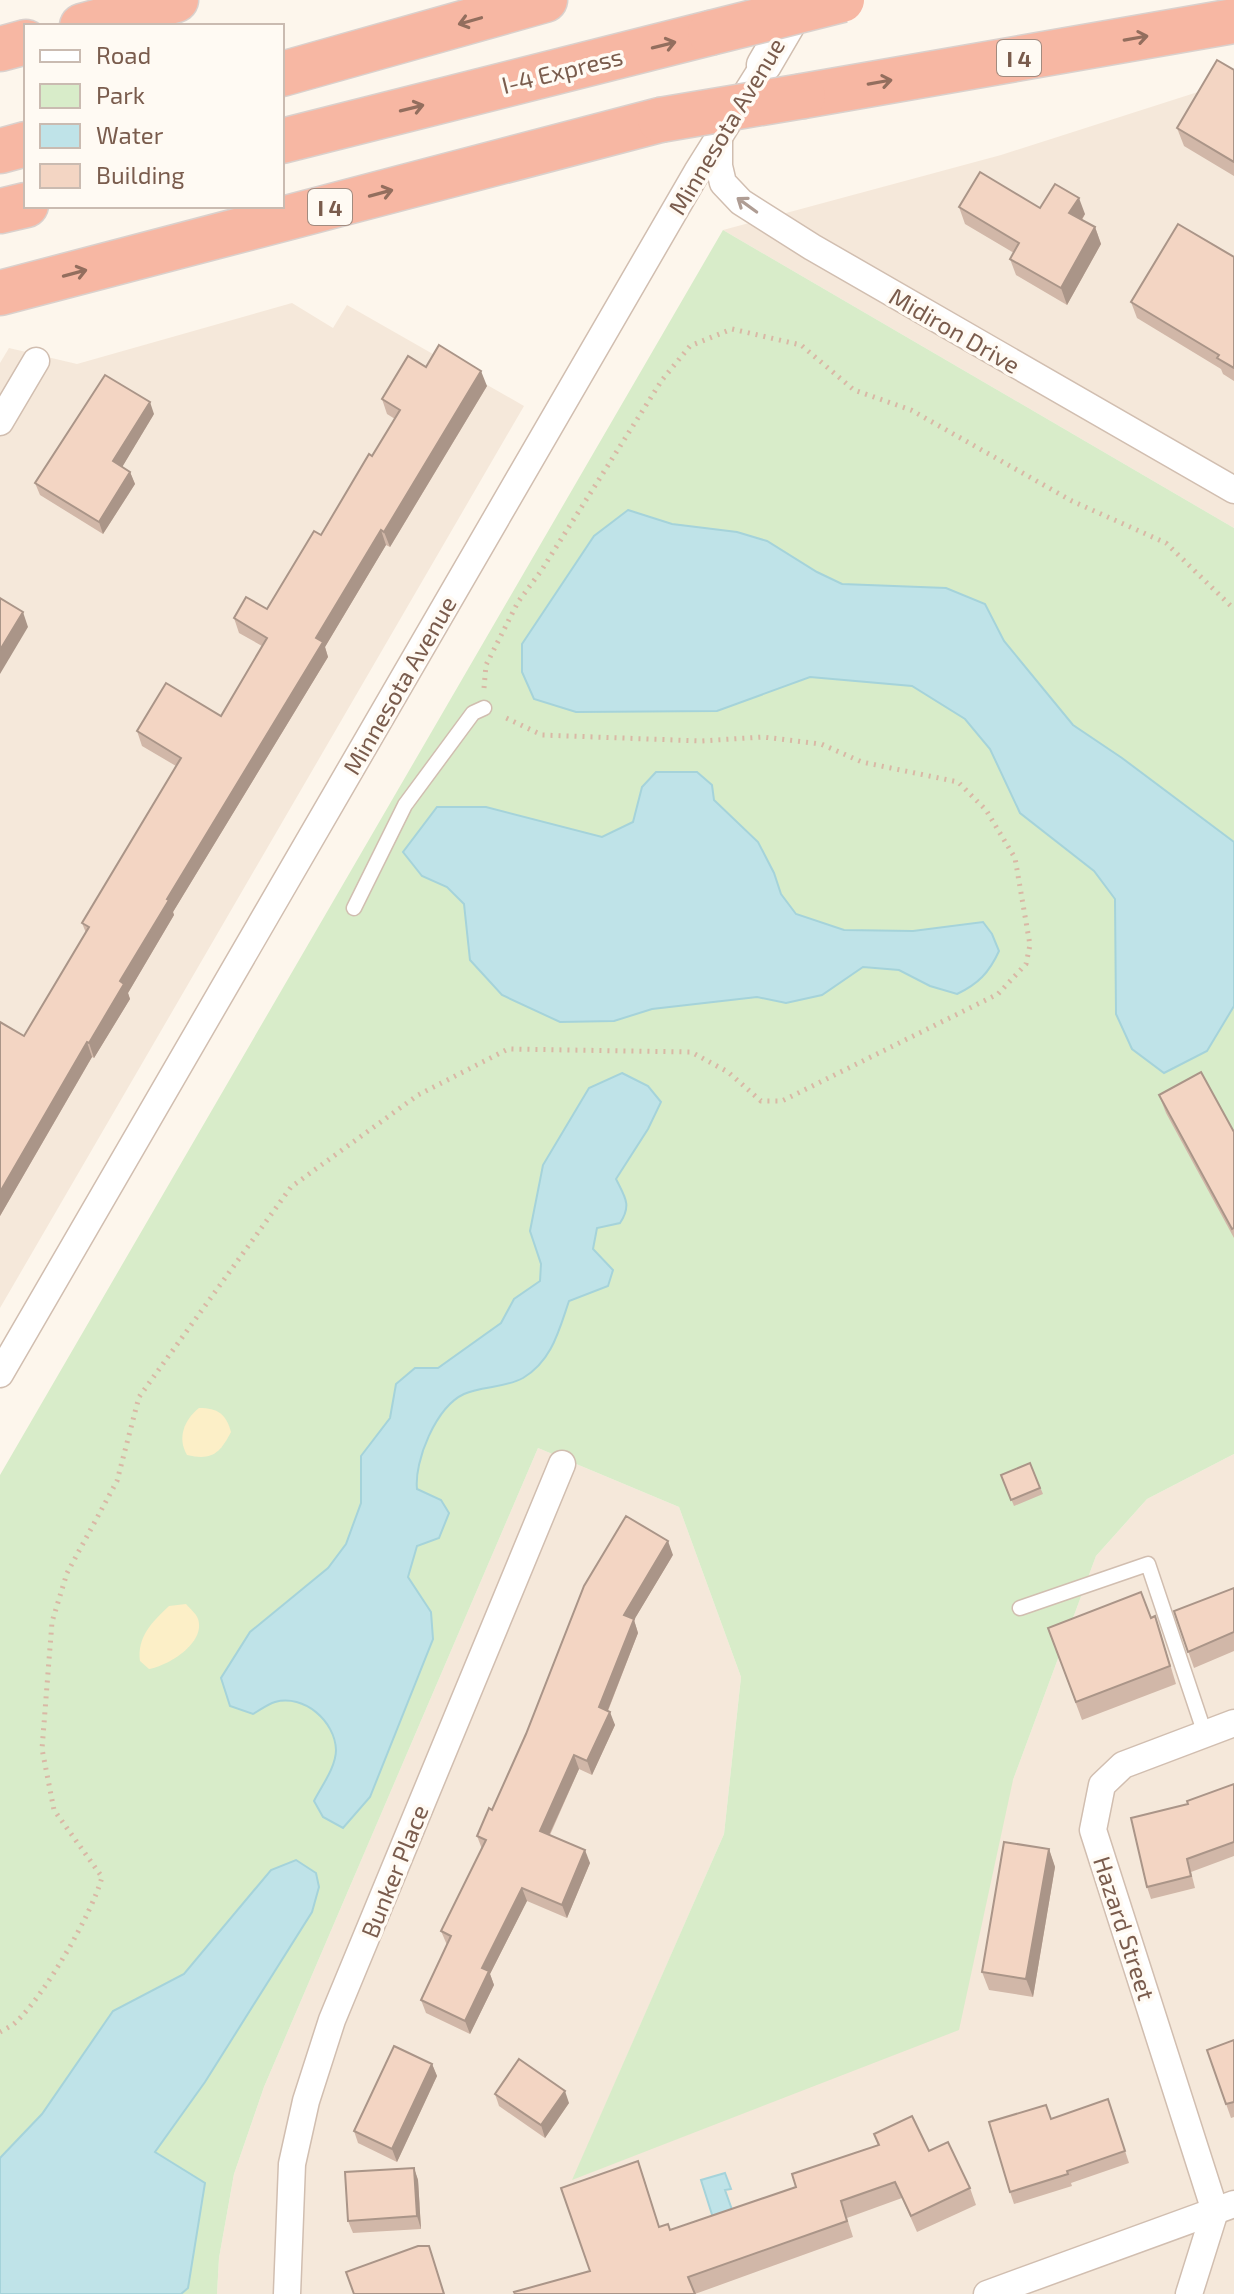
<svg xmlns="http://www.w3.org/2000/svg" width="1234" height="2294" font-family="'Exo 2',sans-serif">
	<rect width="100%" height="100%" fill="#fdf6ec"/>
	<g fill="#f5e8da">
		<path d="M1234,87v441l-511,-298 278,-75 200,-64z"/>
		<path d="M292,303l41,25 14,-23 177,101 -524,902v-945l9,-15 68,16z"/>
		<path d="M538,1448l141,59 62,170 -17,157 -151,345 440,-399 83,-224 51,-57 87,-45v840h-1017l2,-36 15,-84 30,-87z"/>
	</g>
	<path fill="#d8ecc9" d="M723,230l511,298v926l-87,45 -51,57 -83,224 -54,250 -387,150 152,-346 17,-157 -62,-170 -141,-59 -274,639 -30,87 -15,84 -2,36h-217v-819z"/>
	<g fill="#fcefc7">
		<path d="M199,1408c19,0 27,6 32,24 -11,21 -19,29 -44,23 -10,-17 -3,-35 12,-47z"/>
		<path d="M186,1604c4,5 10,9 12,15 8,24 -30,47 -49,50l-9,-8c-3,-24 12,-39 29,-55z"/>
	</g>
	<g fill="#bfe3e8" stroke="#a5d3da" stroke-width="2">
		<path d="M628,510l44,14 65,8 30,9 50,31 25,12 104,4 39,16 19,37 69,84 49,33 112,84v164l-27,45 -43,22 -32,-24 -16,-35 -1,-115 -21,-28 -74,-58 -30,-64 -25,-30 -53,-33 -102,-9 -93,34 -141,1 -42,-13 -12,-27v-28l72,-108z"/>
		<path d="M656,772h41l15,13 2,15 44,42 16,31 7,21 15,20 48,16 69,1 70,-9 9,12 7,17c-10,22 -21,33 -42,43l-27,-8 -31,-16 -36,-3 -41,28 -36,8 -29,-6 -105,12 -38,12 -54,1 -58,-27 -32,-35 -6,-56 -17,-17 -25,-11 -19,-24 34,-45h49l116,30 31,-15 9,-35z"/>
		<path d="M622,1073l26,13 13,16 -13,27 -32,50c9,18 16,26 4,44l-23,5 -4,21 20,21 -5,16 -39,15c-10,29 -17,60 -46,77 -18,10 -41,8 -59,16 -28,13 -50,67 -47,95l24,11 8,13 -10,25 -22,8 -9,31 23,35 2,27 -63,158 -27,31 -20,-11 -9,-16c7,-14 22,-34 22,-51 -1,-29 -32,-56 -61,-48 -7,2 -15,8 -22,12l-23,-8 -9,-28 29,-46 78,-64 18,-24 15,-41v-47l29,-38 6,-34 19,-16h23l63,-45 13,-24 26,-18 1,-17 -11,-33 13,-66 46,-77z"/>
		<path d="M296,1860l20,13 3,14 -7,25 -107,170 -50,70 50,31 -17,105 -7,6h-181v-136l42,-44 71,-103 71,-37 87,-104z"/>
		<path d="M725,2173l6,16 -6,1 10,28 -20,6 -14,-44z"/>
	</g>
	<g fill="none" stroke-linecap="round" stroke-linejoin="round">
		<g stroke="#d1beb0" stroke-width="17">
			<g id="service">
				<path d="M354,908l51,-103 68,-92 11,-5"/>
				<path d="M1020,1608l128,-44 57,170"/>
			</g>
		</g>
		<g stroke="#d1beb0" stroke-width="29">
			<g id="minor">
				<path d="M719,137v29l4,17 18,19 71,45 422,243"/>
				<path d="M0,422l36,-61"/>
				<path d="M0,1374l697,-1202 67,-107"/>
				<path d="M287,2294l5,-130 14,-63 26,-81 230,-556"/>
				<path d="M987,2294l247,-90"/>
				<path d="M1189,2294l26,-83 -122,-381 9,-45 21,-20 111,-42"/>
			</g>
		</g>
		<g stroke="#d1beb0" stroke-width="37">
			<path id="tertiary" d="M764,65l38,-65"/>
		</g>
		<g stroke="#dad1cd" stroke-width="47">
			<g id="motorway">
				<path d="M82,26l94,-26"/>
				<path d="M0,49l26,-7"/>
				<path d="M282,74l263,-74"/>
				<path d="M803,96l431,-75"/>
				<path d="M282,141l428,-108"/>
				<path d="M0,151l26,-7"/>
				<path d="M0,211l26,-6"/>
				<path d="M0,293l660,-173"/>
			</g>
		</g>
		<g stroke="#d9b8a5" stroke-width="5" stroke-dasharray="2 6" stroke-linecap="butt">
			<path d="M484,688l2,-23 32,-63 23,-31 121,-191 28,-34 42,-17 69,16 53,45 57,20 161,91 94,42 68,66"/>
			<path d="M0,2032c5,-3 12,-6 16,-10 28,-26 76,-108 86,-145l-48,-67 -12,-61 10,-127 15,-49 50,-92 22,-84 152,-210 127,-92 90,-46 183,3 37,20 33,29h21l216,-107 28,-30 4,-19 -15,-87 -29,-48 -28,-28 -96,-20 -41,-18 -58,-7 -62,4 -159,-6 -38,-18"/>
		</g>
		<use href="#service" stroke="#fff" stroke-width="14"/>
		<use href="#minor" stroke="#fff" stroke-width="26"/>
		<use href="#tertiary" stroke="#fff" stroke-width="34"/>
		<use href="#motorway" stroke="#f7b7a3" stroke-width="44"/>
		<g stroke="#dad1cd" stroke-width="47" stroke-linecap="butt">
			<g id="motorway-bridge">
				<path d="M710,33l132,-33"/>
				<path d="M660,120l143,-24"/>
			</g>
		</g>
		<use href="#motorway-bridge" stroke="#f7b7a3" stroke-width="44"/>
	</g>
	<g fill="#d1b7a8">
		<path d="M1234,70v106l-50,-30 -7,-18z"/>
		<path d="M959,207l81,1 45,6 -3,6 13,7 6,17 -34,61 -51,-30 -6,-16 4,-6 -49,-29z"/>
		<path d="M1234,257v124l-11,-7 -2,-5 -84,-51 -6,-16z"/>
		<path d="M426,367l61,19 -97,161 -4,-2 -61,102 3,10 -155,255 1,3 -46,78 2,6 -36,59 -2,-1 -92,159v-194l24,14 62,-103 -4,-10 94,-157 -34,-20 -5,-15 84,-15 41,-70 -23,-13 -5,-15 33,-9 54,-74 51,-79 23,-37 -8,-5 -5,-15z"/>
		<path d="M154,414l-32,53 8,5 5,12 -32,50 -63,-39 -5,-12z"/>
		<path d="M1159,1095l75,37v106l-68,-125z"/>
		<path d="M1030,1463l13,31 -29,12 -13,-31z"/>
		<path d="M673,1555l-39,65 4,13 -30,78 7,14 -23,50 -13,-6 -29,66 40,28 -23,55 -40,-17 -37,73 4,11 -24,49 -44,-21 -5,-13 26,-55 -6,-14 41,-82 -5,-13 15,-26z"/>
		<path d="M1234,1588v63l-40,17 -20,-57z"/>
		<path d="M1151,1618l10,16 15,50 -94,36 -34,-92z"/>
		<path d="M1234,1784v72l-43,16 4,16 -44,11 -4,-12 41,-83z"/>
		<path d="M1049,1849l6,18 -22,130 -44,-7 -7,-18z"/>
		<path d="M1234,2040v77l-3,1 -24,-68z"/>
		<path d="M432,2064l5,12 -40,86 -39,-19 -4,-12z"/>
		<path d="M495,2094l74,9 -24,35 -46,-32z"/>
		<path d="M1108,2099l21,64 -58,20 1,3 -58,18 -4,-12z"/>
		<path d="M874,2134l55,17 41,37 6,17 -59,27 -15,-34 -55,20 6,19 -158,57 -105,-23 54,-93 15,49 11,3 126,-43 82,-42z"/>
		<path d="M414,2168l4,12 3,49 -68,4 -5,-12z"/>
	</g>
	<g fill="#aa9588">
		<path d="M1079,198l6,16 -10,16 -6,-17z"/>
		<path d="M1095,227l6,17 -34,61 -6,-17z"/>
		<path d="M481,371l6,15 -97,161 -6,-15z"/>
		<path d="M150,402l4,12 -36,60 -5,-13z"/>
		<path d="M130,472l5,12 -32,50 -4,-12z"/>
		<path d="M381,530l5,15 -61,102 3,10 -155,255 1,3 -46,78 2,6 -36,59 -5,-15 31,-62 196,-343z"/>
		<path d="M23,612l5,15 -28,47v-24z"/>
		<path d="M87,1042l5,15 -92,159v-24z"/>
		<path d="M668,1541l5,14 -39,65 4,13 -34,87 -5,-13 25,-92z"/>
		<path d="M610,1712l5,13 -23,50 -5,-14z"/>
		<path d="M574,1755l5,14 -34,75 -5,-13z"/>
		<path d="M1049,1849l6,18 -22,130 -7,-18z"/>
		<path d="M585,1850l5,13 -23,55 -5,-13z"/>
		<path d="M522,1888l5,13 -37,73 4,11 -24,49 -5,-13 17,-53z"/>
		<path d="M432,2064l5,12 -40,86 -5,-13z"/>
		<path d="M565,2091l4,12 -24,35 -4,-13z"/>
		<path d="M414,2168l4,12 3,49 -4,-13z"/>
	</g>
	<g fill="#f3d5c3" stroke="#aa9588" stroke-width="2">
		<path d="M1217,60l17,10v92l-57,-34z"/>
		<path d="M980,172l60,36 15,-24 24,14 -10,15 26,14 -34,61 -51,-29 9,-16 -60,-36z"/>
		<path d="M1178,224l56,33v111l-17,-10 2,-3 -88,-53z"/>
		<path d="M439,345l42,26 -97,161 -3,-2 -65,108 7,4 -156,257 2,1 -49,81 4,3 -35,59 -2,-1 -87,150v-170l24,14 65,-109 -7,-4 99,-165 -44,-27 29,-48 55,33 46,-78 -33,-20 12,-21 21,12 47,-78 7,4 48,-81 3,2 28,-46 -18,-11 26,-43 18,11z"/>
		<path d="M105,375l45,27 -37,59 17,11 -31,50 -64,-39z"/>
		<path d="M0,598l23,14 -23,38z"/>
		<path d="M1201,1072l33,60v96l-2,1 -73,-134z"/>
		<path d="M1030,1463l10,25 -29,12 -10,-25z"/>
		<path d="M626,1516l42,25 -44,74 10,4 -35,88 11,5 -23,49 -13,-6 -34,76 45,19 -23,55 -40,-17 -40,80 7,3 -24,50 -44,-21 30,-64 -10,-5 45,-91 -9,-4 12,-28 3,2 34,-76 58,-148z"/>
		<path d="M1234,1588v44l-46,20 -14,-41z"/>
		<path d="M1141,1592l10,26 4,-2 15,50 -94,36 -28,-74z"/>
		<path d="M1234,1784v58l-47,17 4,17 -44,11 -16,-69 57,-14 -1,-3z"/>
		<path d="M1004,1842l45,7 -23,130 -44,-7z"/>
		<path d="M1234,2040v62l-8,2 -19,-54z"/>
		<path d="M394,2046l38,18 -40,85 -38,-18z"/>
		<path d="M519,2059l46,32 -24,34 -46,-31z"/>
		<path d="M1108,2099l17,52 -58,20 1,3 -58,18 -21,-70 57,-17 5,14z"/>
		<path d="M912,2116l17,35 19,-9 22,46 -59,28 -16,-34 -54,19 6,20 -159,56 7,17h-180l-1,-2 76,-21 -29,-83 77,-27 21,66 9,-3 2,6 126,-43 -4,-13 87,-29 -5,-11z"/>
		<path d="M414,2168l3,48 -69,5 -3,-49z"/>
		<path d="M418,2246h11l15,48h-90l-8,-22z"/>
	</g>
	<defs><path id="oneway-shaft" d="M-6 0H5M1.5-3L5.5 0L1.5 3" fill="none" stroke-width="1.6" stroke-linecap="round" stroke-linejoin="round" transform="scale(2)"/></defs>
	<g stroke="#936e5e">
		<use href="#oneway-shaft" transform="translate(470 21) rotate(164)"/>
		<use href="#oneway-shaft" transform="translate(1136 38) rotate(-10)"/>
		<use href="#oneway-shaft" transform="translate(664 45) rotate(-14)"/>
		<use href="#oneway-shaft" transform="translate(880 82) rotate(-10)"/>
		<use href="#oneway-shaft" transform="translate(412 108) rotate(-14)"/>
		<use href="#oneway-shaft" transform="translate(381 193) rotate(-15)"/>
		<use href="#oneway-shaft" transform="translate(75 273) rotate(-15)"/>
	</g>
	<use stroke="#af9d94" href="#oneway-shaft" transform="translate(747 205) rotate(-144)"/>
	<g text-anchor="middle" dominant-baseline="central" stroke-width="7" stroke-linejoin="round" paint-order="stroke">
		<g fill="#fffaf3" stroke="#a28b7f" stroke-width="2">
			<rect x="997" y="40" width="44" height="36" rx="6"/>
			<rect x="308" y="189" width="44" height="36" rx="6"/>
		</g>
		<g font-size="22" font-weight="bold" fill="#7a5c4d">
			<text x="1019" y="58">I 4</text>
			<text x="330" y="207">I 4</text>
		</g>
		<g font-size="24" fill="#7a5c4d" stroke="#fffaf3">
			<text transform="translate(562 70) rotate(-14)">I-4 Express</text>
			<text transform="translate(726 126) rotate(-59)">Minnesota Avenue</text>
			<text transform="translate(955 330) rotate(30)">Midiron Drive</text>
			<text transform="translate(399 685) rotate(-60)">Minnesota Avenue</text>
			<text transform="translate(394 1871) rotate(-68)">Bunker Place</text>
			<text transform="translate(1125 1928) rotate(72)">Hazard Street</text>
		</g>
	</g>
	<rect x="24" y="24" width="260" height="184" fill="#fffaf3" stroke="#cabbb1" stroke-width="2"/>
	<rect x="40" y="50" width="40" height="12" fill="#ffffff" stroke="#cabbb1" stroke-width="2"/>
	<text x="96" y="64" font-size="24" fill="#7a5c4d">Road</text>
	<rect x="40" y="84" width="40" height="24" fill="#d8ecc9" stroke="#cabbb1" stroke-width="2"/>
	<text x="96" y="104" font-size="24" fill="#7a5c4d">Park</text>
	<rect x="40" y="124" width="40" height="24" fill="#bfe3e8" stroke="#cabbb1" stroke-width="2"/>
	<text x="96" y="144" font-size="24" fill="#7a5c4d">Water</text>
	<rect x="40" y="164" width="40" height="24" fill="#f3d5c3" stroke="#cabbb1" stroke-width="2"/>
	<text x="96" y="184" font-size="24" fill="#7a5c4d">Building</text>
</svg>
